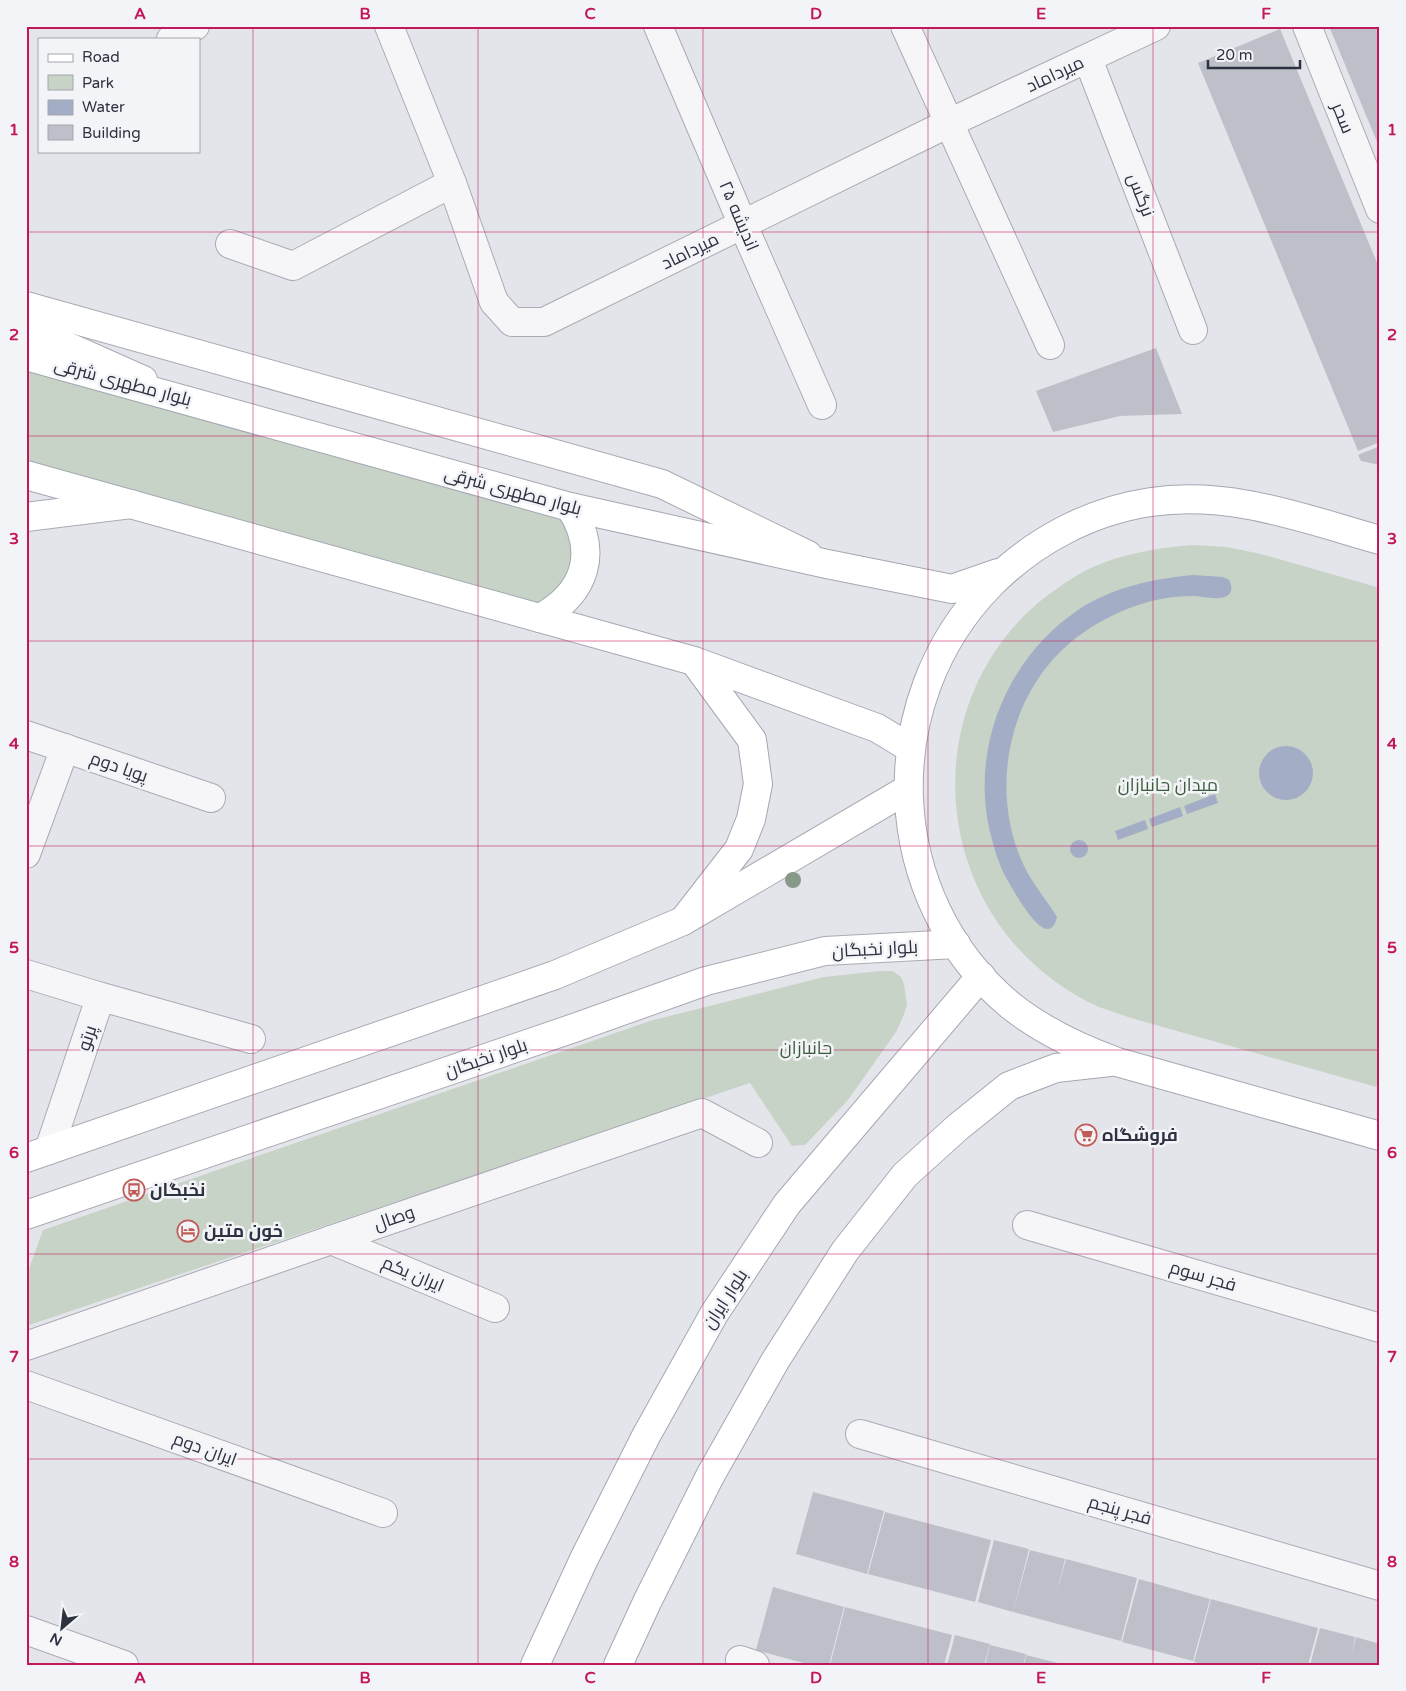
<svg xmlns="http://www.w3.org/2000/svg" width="1406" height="1691" font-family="'Varela Round',Cairo,sans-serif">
	<rect width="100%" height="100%" fill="#e4e5ea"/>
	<g fill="#c7d3c6">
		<path d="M26,356l544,151 14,30 -29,73 -529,-135z"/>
		<path d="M1192,545l35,2 34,7 119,34v500l-249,-70c-10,-4 -22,-7 -32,-11 -41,-18 -81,-52 -105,-90 -67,-105 -46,-246 54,-322 14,-10 29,-21 45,-28 32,-14 65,-19 99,-22z"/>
		<path d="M880,971h13l8,6 3,7 3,21 -4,12 -7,15 -48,68 -43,45 -13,1 -42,-63 -724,243v-49l17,-47 607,-209 174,-44z"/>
	</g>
	<g fill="#a3adc6">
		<path d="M1193,575l30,2 6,3c3,5 4,13 -2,16 -9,5 -25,0 -34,0 -45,0 -87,18 -122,46 -64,53 -82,150 -47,224 9,19 23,34 33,51 -9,38 -43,-26 -49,-36 -9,-15 -14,-33 -18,-49 -20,-84 17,-174 88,-222 35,-23 74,-31 115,-35z"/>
		<circle cx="1286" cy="773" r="27"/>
		<path d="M1215,794l3,9 -31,11 -3,-8z"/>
		<path d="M1180,807l3,9 -31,11 -3,-8z"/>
		<path d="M1145,820l3,9 -30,11 -3,-9z"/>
		<circle cx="1079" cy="849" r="9"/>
	</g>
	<g fill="#bec0c9">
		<path d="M1329,26h51v123z"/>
		<path d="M1280,29l100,241v172l-22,9 -160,-388z"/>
		<path d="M1156,348l26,66 -62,2 -67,16 -17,-41z"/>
		<path d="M1380,446v19l-19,-4 -3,-6z"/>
		<path d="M813,1492l71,19 -17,63 -71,-20z"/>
		<path d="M885,1512l106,28 -16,62 -107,-28z"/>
		<path d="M994,1540l35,9 -16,63 -35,-10z"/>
		<path d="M1030,1550l35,9 -8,33 9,-33 71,19 -16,63 -108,-29z"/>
		<path d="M1139,1579l71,20 -17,62 -71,-19z"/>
		<path d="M773,1587l71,20 -15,58h-18l-55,-15z"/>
		<path d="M1211,1599l107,29 -10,37h-102l-12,-3z"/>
		<path d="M845,1607l107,28 -8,30h-114z"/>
		<path d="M1320,1628l35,9 -3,15 4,-15 24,7v21h-70z"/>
		<path d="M955,1635l35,9 -6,21h-37z"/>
		<path d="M990,1645l36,9 -3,11h-38z"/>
		<path d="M1026,1655l36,9v1h-38z"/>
	</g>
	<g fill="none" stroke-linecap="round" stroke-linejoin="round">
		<g stroke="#a9abb4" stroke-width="30">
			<g id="street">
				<path d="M389,26l63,157 42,119 18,20h32l405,-199 207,-97"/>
				<path d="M658,26l85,199 79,180"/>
				<path d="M905,26l145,319"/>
				<path d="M1307,26l73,183"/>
				<path d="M171,39l24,-13"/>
				<path d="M1088,59l105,271"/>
				<path d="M230,244l63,22 159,-83"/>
				<path d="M26,735l185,63"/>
				<path d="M26,854l39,-106"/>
				<path d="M26,974l72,22v8l-49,146"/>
				<path d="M98,996l153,43"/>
				<path d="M1027,1225l353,103"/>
				<path d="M331,1240l164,68"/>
				<path d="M26,1346l305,-106 371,-127 56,30"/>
				<path d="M26,1385l357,128"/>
				<path d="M860,1434l520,152"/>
				<path d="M26,1630l98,35"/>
				<path d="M740,1660l15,5"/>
			</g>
		</g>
		<g stroke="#a9abb4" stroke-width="30">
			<g id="secondary">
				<path d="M26,306l636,178 146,71"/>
				<path d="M26,328l117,52"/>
				<path d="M26,517l105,-13"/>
				<path d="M26,1158l529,-183 128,-54 225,-132"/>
				<path d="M26,1215l548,-187 132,-47 119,-30 131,-7"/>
			</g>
		</g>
		<g stroke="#a4a8b4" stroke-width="30">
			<g id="primary">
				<path d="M26,356l544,151 257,57 125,25 46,-16"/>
				<path d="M26,475l668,186 183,67 33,20"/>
				<path d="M1380,540c-75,-21 -150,-50 -229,-38 -61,9 -117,39 -160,82 -116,118 -109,314 19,421 32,26 69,43 107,57l263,74"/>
				<path d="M540,618c46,-25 59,-66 30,-111"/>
				<path d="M683,921l56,-72 12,-30 7,-35 -6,-44 -58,-79"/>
				<path d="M535,1665l49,-106 62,-123 68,-122 73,-110 194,-228"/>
				<path d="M618,1665l30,-65 62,-124 65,-115 70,-110 60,-76 53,-48 51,-41 47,-18 54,-6"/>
			</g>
		</g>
		<use href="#street" stroke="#f6f6f9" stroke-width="28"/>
		<use href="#secondary" stroke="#fff" stroke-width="28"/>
		<use href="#primary" stroke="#fff" stroke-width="28"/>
	</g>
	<circle fill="#88998a" cx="793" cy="880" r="8"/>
	<path fill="none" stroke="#c2185b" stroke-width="1" stroke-opacity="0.55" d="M253,26v1639M478,26v1639M703,26v1639M928,26v1639M1153,26v1639M26,232h1354M26,436h1354M26,641h1354M26,846h1354M26,1050h1354M26,1254h1354M26,1459h1354"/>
	<defs>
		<g id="supermarket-ring" transform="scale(1.125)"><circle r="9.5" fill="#f3f4f7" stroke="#c05b57" stroke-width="1.5"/><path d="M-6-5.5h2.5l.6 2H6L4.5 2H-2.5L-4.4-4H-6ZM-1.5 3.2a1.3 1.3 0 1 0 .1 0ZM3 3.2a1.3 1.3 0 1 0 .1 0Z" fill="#c05b57"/></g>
		<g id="bus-ring" transform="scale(1.125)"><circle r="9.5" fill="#f3f4f7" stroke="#c05b57" stroke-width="1.5"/><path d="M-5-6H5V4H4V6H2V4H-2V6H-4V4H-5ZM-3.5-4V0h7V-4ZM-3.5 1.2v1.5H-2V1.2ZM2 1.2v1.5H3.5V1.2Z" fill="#c05b57"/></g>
		<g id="hotel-ring" transform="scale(1.125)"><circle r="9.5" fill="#f3f4f7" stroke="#c05b57" stroke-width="1.5"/><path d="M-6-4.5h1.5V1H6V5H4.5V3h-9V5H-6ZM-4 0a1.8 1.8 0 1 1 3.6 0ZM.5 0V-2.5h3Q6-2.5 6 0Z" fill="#c05b57"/></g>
	</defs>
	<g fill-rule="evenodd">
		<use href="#supermarket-ring" x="1086" y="1135"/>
		<use href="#bus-ring" x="134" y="1190"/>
		<use href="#hotel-ring" x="188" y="1231"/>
	</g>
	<g text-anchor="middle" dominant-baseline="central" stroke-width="5" stroke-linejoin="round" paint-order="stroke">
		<g font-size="18" fill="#2d3140" stroke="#f3f4f7">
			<text transform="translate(1055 74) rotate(-25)">میرداماد</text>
			<text transform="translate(1343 118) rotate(68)">سحر</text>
			<text transform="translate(1141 195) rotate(69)">نرگس</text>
			<text transform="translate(739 216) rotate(67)">اندیشه ۲۵</text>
			<text transform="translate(690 251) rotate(-26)">میرداماد</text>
			<text transform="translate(123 382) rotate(15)">بلوار مطهری شرقی</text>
			<text transform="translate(513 491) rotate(15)">بلوار مطهری شرقی</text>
			<text transform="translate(119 767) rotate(19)">پویا دوم</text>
			<text transform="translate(875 949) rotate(-3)">بلوار نخبگان</text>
			<text transform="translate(87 1038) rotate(-72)">پرتو</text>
			<text transform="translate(486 1058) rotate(-19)">بلوار نخبگان</text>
			<text transform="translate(394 1218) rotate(-19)">وصال</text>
			<text transform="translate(413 1274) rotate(23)">ایران یکم</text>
			<text transform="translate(1203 1276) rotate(16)">فجر سوم</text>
			<text transform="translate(725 1299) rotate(-57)">بلوار ایران</text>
			<text transform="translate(205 1449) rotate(20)">ایران دوم</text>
			<text transform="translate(1120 1510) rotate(16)">فجر پنجم</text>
		</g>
		<g font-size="18" fill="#3c5b3c" stroke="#f3f4f7">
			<text x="1168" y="785">میدان جانبازان</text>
			<text x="806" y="1048">جانبازان</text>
		</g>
		<g font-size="18" font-weight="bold" fill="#2d3140" stroke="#f3f4f7" text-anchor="start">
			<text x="1102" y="1135">فروشگاه</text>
			<text x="150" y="1190">نخبگان</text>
			<text x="204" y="1231">خون متین</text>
		</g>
	</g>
	<rect width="1406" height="1691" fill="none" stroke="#f3f4f7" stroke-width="55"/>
	<rect x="38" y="38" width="162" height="115" fill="#f3f4f7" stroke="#a4a6ae"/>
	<rect x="48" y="54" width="25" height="8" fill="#ffffff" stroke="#a4a6ae"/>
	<text x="82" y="62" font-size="15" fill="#2d3140">Road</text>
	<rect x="48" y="75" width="25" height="15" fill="#c7d3c6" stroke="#a4a6ae"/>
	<text x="82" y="88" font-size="15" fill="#2d3140">Park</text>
	<rect x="48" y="100" width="25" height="15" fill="#a3adc6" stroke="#a4a6ae"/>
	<text x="82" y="112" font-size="15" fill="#2d3140">Water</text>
	<rect x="48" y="125" width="25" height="15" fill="#bec0c9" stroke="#a4a6ae"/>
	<text x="82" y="138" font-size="15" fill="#2d3140">Building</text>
	<g transform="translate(62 1628) rotate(208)" stroke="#f3f4f7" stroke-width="4" paint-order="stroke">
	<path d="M0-4L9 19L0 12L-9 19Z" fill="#2d3140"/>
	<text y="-8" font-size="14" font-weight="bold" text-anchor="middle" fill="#2d3140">N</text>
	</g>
	<path d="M1208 60v8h92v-8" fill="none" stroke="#2d3140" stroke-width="2.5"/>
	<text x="1216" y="60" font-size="15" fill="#2d3140" stroke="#f3f4f7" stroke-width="4" paint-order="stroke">20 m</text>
	<rect x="28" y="28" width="1350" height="1636" fill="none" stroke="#c2185b" stroke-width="2"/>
	<g font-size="16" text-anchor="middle" font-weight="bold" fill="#c2185b">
		<text x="140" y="19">A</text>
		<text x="365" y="19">B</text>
		<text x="590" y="19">C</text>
		<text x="816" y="19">D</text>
		<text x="1041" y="19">E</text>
		<text x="1266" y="19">F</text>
		<text x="14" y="135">1</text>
		<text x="1392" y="135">1</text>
		<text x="14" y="340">2</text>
		<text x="1392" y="340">2</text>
		<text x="14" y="544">3</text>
		<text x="1392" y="544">3</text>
		<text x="14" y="749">4</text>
		<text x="1392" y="749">4</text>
		<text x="14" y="953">5</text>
		<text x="1392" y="953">5</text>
		<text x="14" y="1158">6</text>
		<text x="1392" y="1158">6</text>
		<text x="14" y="1362">7</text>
		<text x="1392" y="1362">7</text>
		<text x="14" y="1567">8</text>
		<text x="1392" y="1567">8</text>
		<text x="140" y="1683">A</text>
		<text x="365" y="1683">B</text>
		<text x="590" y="1683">C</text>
		<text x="816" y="1683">D</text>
		<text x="1041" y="1683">E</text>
		<text x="1266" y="1683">F</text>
	</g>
</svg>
